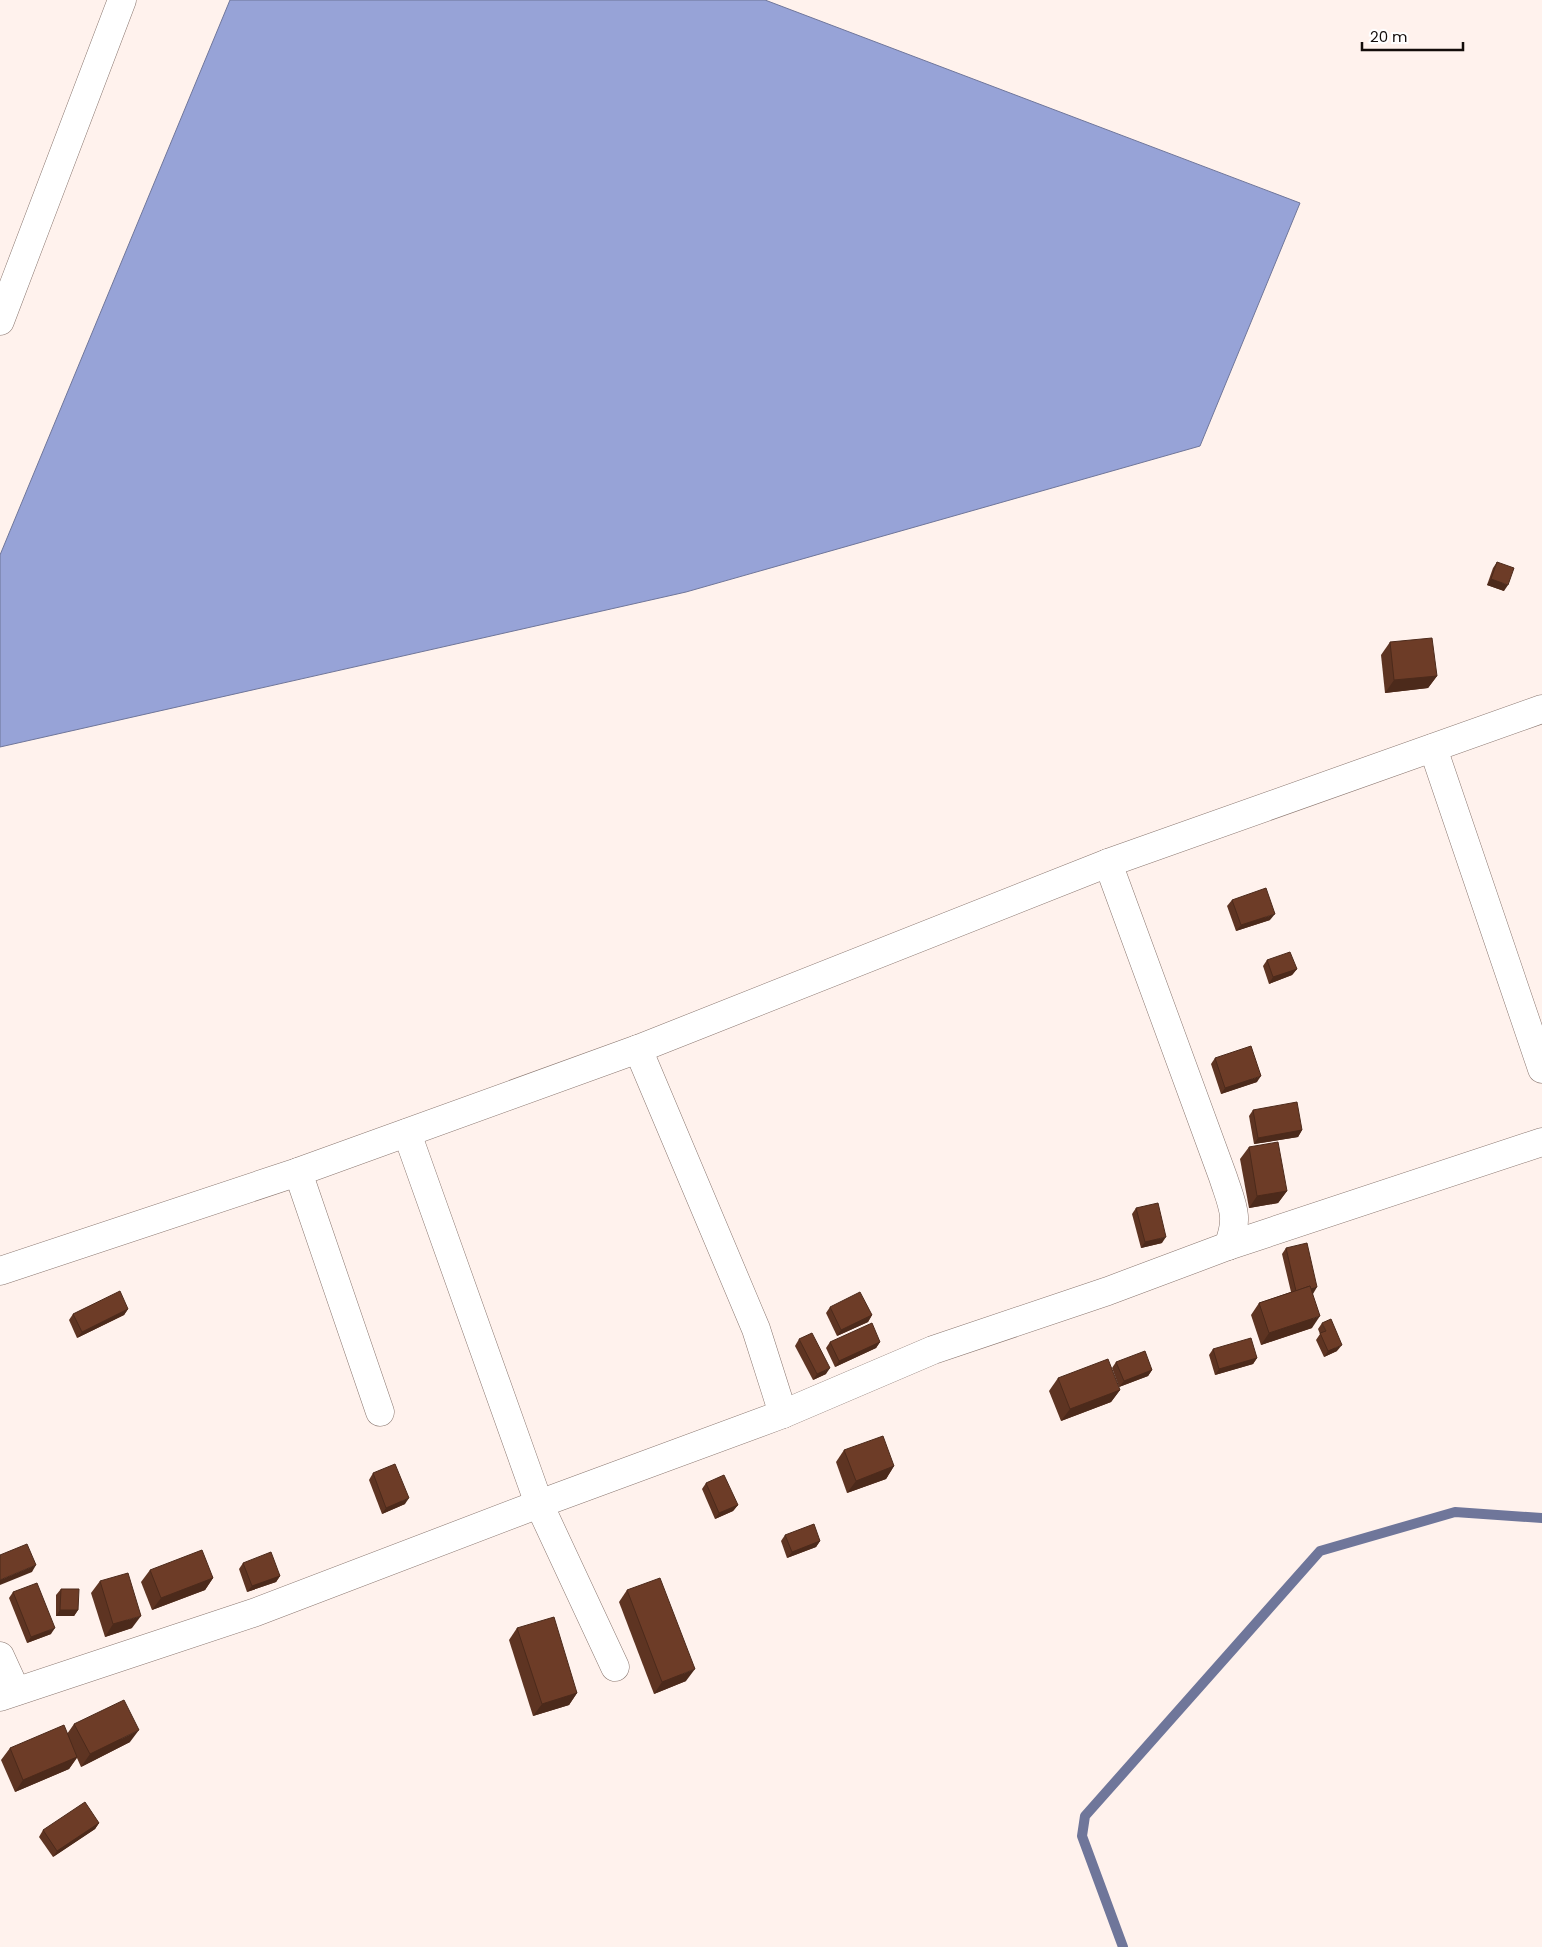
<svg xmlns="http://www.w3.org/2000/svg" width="1542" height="1947" font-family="Poppins,sans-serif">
	<rect width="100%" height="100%" fill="#fff2ed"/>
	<path fill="#97a3d7" stroke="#6f769a" d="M230,0h535l535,203 -100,243 -514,146 -686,155v-192z"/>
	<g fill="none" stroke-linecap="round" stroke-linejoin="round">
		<path stroke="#6f769a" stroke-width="10" d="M1123,1947l-41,-111 3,-20 235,-265 135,-39 87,6"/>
		<g stroke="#89766f" stroke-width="29">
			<g id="street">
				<path d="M0,321l122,-321"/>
				<path d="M1433,748l109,321"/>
				<path d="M1108,863l115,314c9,28 17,40 5,69"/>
				<path d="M407,1133l132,371 76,163"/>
				<path d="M298,1172l82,240"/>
				<path d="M0,1271l298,-99 340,-123 470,-186 434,-154"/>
				<path d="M783,1414l150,-64 175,-59 120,-45 314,-104"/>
				<path d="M0,1656l16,35"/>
				<path d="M0,1697l256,-85 283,-108 244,-90 -27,-85 -118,-280"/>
			</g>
		</g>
		<use href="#street" stroke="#fff" stroke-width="28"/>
	</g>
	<g fill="#5e3422">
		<path d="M1497,562l7,29 -17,-6 6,-17z"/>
		<path d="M1390,642l47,34 -9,12 -43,5 -4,-38z"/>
		<path d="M1232,900l38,20 -34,11 -9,-25z"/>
		<path d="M1267,960l30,9 -5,6 -23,9 -6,-18z"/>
		<path d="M1215,1058l42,24 -36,12 -10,-30z"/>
		<path d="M1253,1110l49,20 -4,7 -44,7 -5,-28z"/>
		<path d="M1249,1147l38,44 -9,12 -29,5 -9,-49z"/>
		<path d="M1136,1208l26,35 -21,5 -9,-34z"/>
		<path d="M1286,1248l27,46 -1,34 -51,17 -10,-30 8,-12 32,-11 -9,-38z"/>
		<path d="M830,1307l42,8 -4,7 -31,14 -11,-23z"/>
		<path d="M128,1309l-4,6 -47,23 -8,-18 4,-6z"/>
		<path d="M1322,1323l15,28 -13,6 -8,-17 4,-6 -2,-5z"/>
		<path d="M799,1339l27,35 -13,6 -18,-34z"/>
		<path d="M830,1342h50l-4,6 -41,19 -9,-19z"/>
		<path d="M1213,1349l44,9 -4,6 -38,11 -6,-20z"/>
		<path d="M1116,1362l36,8 -4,6 -29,11 -7,-19z"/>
		<path d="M1058,1378l62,12 -9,12 -50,19 -12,-30z"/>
		<path d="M844,1450l50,16 -8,13 -39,14 -11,-31z"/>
		<path d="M373,1473l32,31 -23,10 -13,-34z"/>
		<path d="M706,1483l32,22 -5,6 -18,8 -13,-30z"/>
		<path d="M785,1535l35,6 -4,6 -29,11 -6,-17z"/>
		<path d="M243,1563l37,13 -4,6 -29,10 -8,-23z"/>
		<path d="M150,1570l63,8 -8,12 -53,20 -11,-28z"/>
		<path d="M100,1581l32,47 -27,9 -14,-44z"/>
		<path d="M61,1589l17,21 -4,6h-18v-21z"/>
		<path d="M627,1590l59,91 -32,13 -35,-92z"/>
		<path d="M13,1592l38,42 -24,9 -18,-45z"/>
		<path d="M517,1628l60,65 -8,12 -36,11 -24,-76z"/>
		<path d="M74,1724l56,18 -49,25 -4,-9 -8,11 -54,23 -14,-32 9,-12 57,-14z"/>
		<path d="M99,1823l-4,6 -42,28 -14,-20 4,-7z"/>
	</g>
	<g fill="#4c2a1b">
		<path d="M1491,579l17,6 -4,6 -17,-6z"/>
		<path d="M1437,676l-9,12 -43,5 9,-13z"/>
		<path d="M1275,914l-5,6 -34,11 5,-6z"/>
		<path d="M1297,969l-5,6 -23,9 4,-7z"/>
		<path d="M1261,1076l-4,6 -36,12 4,-6z"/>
		<path d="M1302,1130l-4,7 -44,7 4,-6z"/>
		<path d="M1287,1191l-9,12 -29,5 8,-12z"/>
		<path d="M1166,1237l-4,6 -21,5 4,-6z"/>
		<path d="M1317,1287l-4,7 -16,-2z"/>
		<path d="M128,1309l-4,6 -47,23 5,-6z"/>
		<path d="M872,1315l-4,7 -31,14 4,-6z"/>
		<path d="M1320,1316l-8,12 -51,17 8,-12z"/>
		<path d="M880,1342l-4,6 -41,19 4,-6z"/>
		<path d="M1342,1345l-5,6 -13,6 4,-6z"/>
		<path d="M1257,1358l-4,6 -38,11 4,-6z"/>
		<path d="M830,1368l-4,6 -13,6 4,-6z"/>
		<path d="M1152,1370l-4,6 -29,11 5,-6z"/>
		<path d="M1120,1390l-9,12 -50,19 9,-12z"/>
		<path d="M894,1466l-8,13 -39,14 9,-12z"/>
		<path d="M409,1498l-4,6 -23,10 4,-6z"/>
		<path d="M738,1505l-5,6 -18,8 4,-6z"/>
		<path d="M820,1541l-4,6 -29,11 5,-6z"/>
		<path d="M36,1565l-4,7 -32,13v-5z"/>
		<path d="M280,1576l-4,6 -29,10 5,-6z"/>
		<path d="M213,1578l-8,12 -53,20 9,-12z"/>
		<path d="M60,1610h18l-4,6h-18z"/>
		<path d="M141,1616l-9,12 -27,9 8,-13z"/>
		<path d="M55,1628l-4,6 -24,9 4,-6z"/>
		<path d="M695,1669l-9,12 -32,13 8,-12z"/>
		<path d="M577,1693l-8,12 -36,11 9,-12z"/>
		<path d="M139,1730l-9,12 -49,25 9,-13z"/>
		<path d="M77,1757l-8,12 -54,23 8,-12z"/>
		<path d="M99,1823l-4,6 -42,28 4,-6z"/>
	</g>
	<g fill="#6d3c27" stroke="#4c2a1b">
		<path d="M1497,562l17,6 -6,17 -17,-6z"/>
		<path d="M1432,638l5,38 -43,4 -4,-38z"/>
		<path d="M1266,888l9,26 -34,11 -9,-25z"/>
		<path d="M1290,952l7,17 -24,8 -6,-17z"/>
		<path d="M1251,1046l10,30 -36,12 -10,-30z"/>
		<path d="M1297,1102l5,28 -44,8 -5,-28z"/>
		<path d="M1278,1142l9,49 -30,5 -8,-49z"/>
		<path d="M1158,1203l8,34 -21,5 -9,-34z"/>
		<path d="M1307,1243l10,44 -6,2 -1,-3 -14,5 -10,-43z"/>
		<path d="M1310,1286l10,30 -51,17 -10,-30z"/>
		<path d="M120,1291l8,18 -46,23 -9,-18z"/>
		<path d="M860,1292l12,23 -31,15 -11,-23z"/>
		<path d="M1331,1319l11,26 -14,6 -8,-18 6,-2 -4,-8z"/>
		<path d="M872,1323l8,19 -41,19 -9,-19z"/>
		<path d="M812,1333l18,35 -13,6 -18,-35z"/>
		<path d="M1251,1338l6,20 -38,11 -6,-20z"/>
		<path d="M1145,1351l7,19 -28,11 -8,-19z"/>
		<path d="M1108,1359l12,31 -50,19 -12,-31z"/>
		<path d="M883,1436l11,30 -38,15 -12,-31z"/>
		<path d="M395,1464l14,34 -23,10 -13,-35z"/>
		<path d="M724,1475l14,30 -19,8 -13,-30z"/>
		<path d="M814,1524l6,17 -28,11 -7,-17z"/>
		<path d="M27,1544l9,21 -36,15v-25z"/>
		<path d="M202,1550l11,28 -52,20 -11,-28z"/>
		<path d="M271,1552l9,24 -28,10 -9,-23z"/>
		<path d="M128,1573l13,43 -28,8 -13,-43z"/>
		<path d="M660,1578l35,91 -33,13 -35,-92z"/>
		<path d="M37,1583l18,45 -24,9 -18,-45z"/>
		<path d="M61,1589h18l-1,21h-18z"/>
		<path d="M554,1617l23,76 -35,11 -25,-76z"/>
		<path d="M124,1700l15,30 -49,24 -16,-30z"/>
		<path d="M64,1725l13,32 -54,23 -13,-32z"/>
		<path d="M85,1802l14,21 -42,28 -14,-21z"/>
	</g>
	<path d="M1362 42v8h101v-8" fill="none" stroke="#130c0a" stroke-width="2.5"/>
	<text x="1370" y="42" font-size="15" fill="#130c0a" stroke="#ffffff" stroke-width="4" paint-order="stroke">20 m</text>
</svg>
